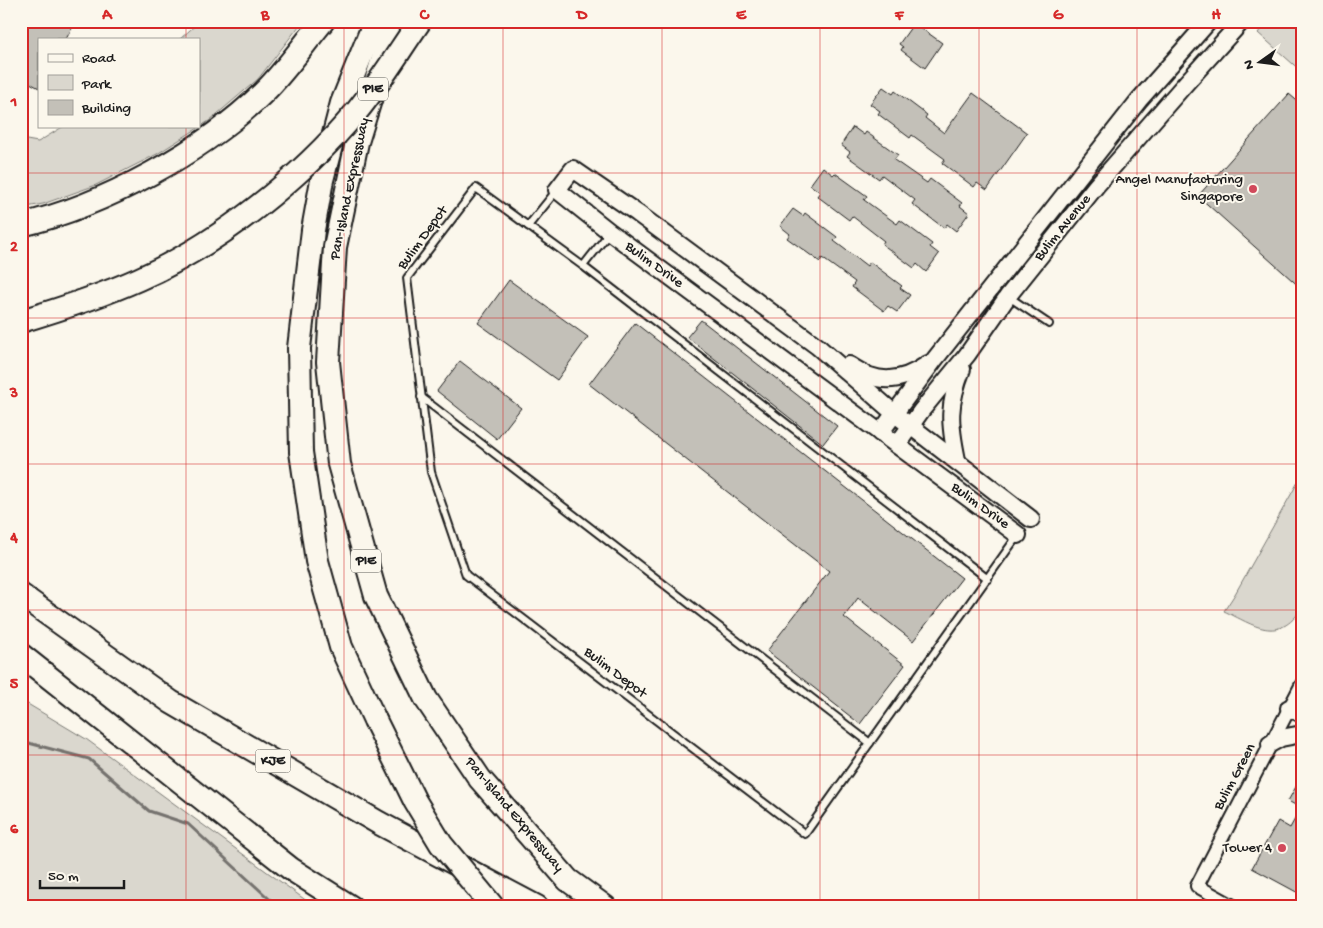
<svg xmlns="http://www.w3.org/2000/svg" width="1323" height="928" font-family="'Gochi Hand',sans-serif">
	<rect width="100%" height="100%" fill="#fbf7ec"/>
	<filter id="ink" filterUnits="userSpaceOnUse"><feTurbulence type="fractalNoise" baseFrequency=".02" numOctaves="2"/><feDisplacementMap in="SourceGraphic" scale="10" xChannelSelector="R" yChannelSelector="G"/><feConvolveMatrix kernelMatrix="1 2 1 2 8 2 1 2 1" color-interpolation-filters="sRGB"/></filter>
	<g filter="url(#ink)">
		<g fill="#dad7ce" stroke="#7b7a75">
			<path d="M200,21h103l-45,58 -49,42 -52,33 -61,31 -53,19 -22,4v-69l17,3 26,-16h135v-87h-19z"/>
			<path d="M1267,21h35v51l-44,-39z"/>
			<path d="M1302,475v133c-24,37 -48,17 -78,3l11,-17z"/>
			<path d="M21,700l65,39 229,168h-294z"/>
		</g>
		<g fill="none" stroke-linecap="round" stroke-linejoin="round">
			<path stroke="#74726e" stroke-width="3" d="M21,741l68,18 60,52 39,13 90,83"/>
		</g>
		<g fill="#c3c0b8" stroke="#1c1c1c">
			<path d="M21,21h55l-10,18h-27v49l-18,-10z"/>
			<path d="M914,23l28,20 -17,25 -24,-18 2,-3 -4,-3z"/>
			<path d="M883,87l10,7 2,-3 32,24 -2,3 19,15 29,-40 54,40 -40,57 -10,-7 -3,4 -32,-24 3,-4 -33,-24 -2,3 -32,-24 2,-3 -10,-7z"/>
			<path d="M1289,94l13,11v184l-104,-93z"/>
			<path d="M853,127l11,8 2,-3 32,23 -4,5 33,23 3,-4 32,24 -2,3 9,7 -13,18 -9,-7 -3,4 -32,-24 3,-4 -33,-25 -3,4 -32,-23 3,-4 -9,-7z"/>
			<path d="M823,167l10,8 2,-2 32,23 -3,4 33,24 3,-4 32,24 -2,3 9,7 -13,18 -9,-8 -3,4 -32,-24 2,-3 -32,-25 -3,4 -32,-24 3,-4 -10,-7z"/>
			<path d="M793,209l10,7 2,-3 32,24 -3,4 33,25 3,-4 32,24 -2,2 10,7 -13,17 -9,-6 -4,5 -32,-24 3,-5 -33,-24 -2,4 -33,-24 3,-4 -10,-8z"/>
			<path d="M509,280l79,57 -31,43 -79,-57z"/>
			<path d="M701,320l136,106 -14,18 -136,-107z"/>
			<path d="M635,323l327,255 -49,63 -55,-43 -14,19 61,48 -45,59 -93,-73 62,-80 -240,-187z"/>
			<path d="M460,361l61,47 -24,31 -60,-48z"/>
			<path d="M1302,776v119l-50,-27 26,-47 12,7 11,-20 -13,-7z"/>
		</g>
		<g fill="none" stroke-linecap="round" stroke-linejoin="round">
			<g stroke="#1c1c1c" stroke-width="10">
				<g id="service">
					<path d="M528,226l29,-36"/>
					<path d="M583,266l27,-34"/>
					<path d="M1009,297l40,27"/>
					<path d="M421,397l449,346"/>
					<path d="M988,579l-405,-313 -107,-78 -69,90 24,194 35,103 339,259 213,-299"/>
				</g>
			</g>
			<g stroke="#1c1c1c" stroke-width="16">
				<path id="minor" d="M1235,907l-38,-21 105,-202"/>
			</g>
			<g stroke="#1c1c1c" stroke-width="20">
				<g id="tertiary">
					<path d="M849,365c7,4 14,9 21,11 21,8 41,0 58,-12"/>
					<path d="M880,433l55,-74 204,-259 70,-79"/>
					<path d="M897,445l24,-34 46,-56 41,-59 88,-110 90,-103 56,-62"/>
					<path d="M957,460c-8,-38 -9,-55 5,-91"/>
					<path d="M1018,535l-408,-303 -53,-42 16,-21 64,44 180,133 78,68 136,105"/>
					<path d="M1289,708l13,6"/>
					<path d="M1270,744l11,-6 21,-4"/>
				</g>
			</g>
			<g stroke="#1c1c1c" stroke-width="26">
				<g id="motorway">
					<path d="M396,21l-6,15 -33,106 -22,105 -7,115 11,102 37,132 50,103 54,80 88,101 37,27"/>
					<path d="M21,225c82,-19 184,-74 244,-134 21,-21 39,-47 58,-70"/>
					<path d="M21,595l150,107 208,121 158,84"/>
					<path d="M21,655l270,214 60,38"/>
					<path d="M375,720l-34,-73 -24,-86 -16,-109 -2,-104 14,-118 9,-50 20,-77 33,-82"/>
				</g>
			</g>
			<use href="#service" stroke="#fbf7ec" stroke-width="6"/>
			<use href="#minor" stroke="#fbf7ec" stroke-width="12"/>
			<use href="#tertiary" stroke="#fbf7ec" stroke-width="16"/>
			<use href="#motorway" stroke="#fbf7ec" stroke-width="22"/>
			<g stroke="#1c1c1c" stroke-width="26" stroke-linecap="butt">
				<g id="motorway-bridge">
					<path d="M21,321c40,-12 80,-25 118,-42 80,-35 162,-101 218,-168 23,-28 42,-60 63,-90"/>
					<path d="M375,720l40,81 26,43 52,63"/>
				</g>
			</g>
			<use href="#motorway-bridge" stroke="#fbf7ec" stroke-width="22"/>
		</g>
	</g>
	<path fill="none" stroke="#d62828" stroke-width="1" stroke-opacity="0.55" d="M186,21v18M344,21v886M503,21v886M662,21v886M820,21v886M979,21v886M1137,21v886M186,126v781M21,173h1281M21,318h1281M21,464h1281M21,610h1281M21,755h1281"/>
	<g fill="#d1495b" stroke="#fbf7ec" stroke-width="2">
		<circle cx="1253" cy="189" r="5"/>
		<circle cx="1282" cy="848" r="5"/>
	</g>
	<g text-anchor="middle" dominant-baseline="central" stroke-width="4" stroke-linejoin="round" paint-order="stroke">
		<g fill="#fbf7ec" stroke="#5f5e5a" stroke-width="1">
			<rect x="358" y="77.5" width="30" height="23" rx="4"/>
			<rect x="351" y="549.5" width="30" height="23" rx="4"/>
			<rect x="255.5" y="749.5" width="35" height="23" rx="4"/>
		</g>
		<g font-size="14" font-weight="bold" fill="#1c1c1c">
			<text x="373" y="89">PIE</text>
			<text x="366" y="561">PIE</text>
			<text x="273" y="761">KJE</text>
		</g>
		<g font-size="15" fill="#1c1c1c" stroke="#fbf7ec" text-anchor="end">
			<text x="1243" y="180">Angel Manufacturing<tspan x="1243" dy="17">Singapore</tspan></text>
			<text x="1272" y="848">Tower 4</text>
		</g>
		<g font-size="15" fill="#1c1c1c" stroke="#fbf7ec">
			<text transform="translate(350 189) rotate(-78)">Pan-Island Expressway</text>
			<text transform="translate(1063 228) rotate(-51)">Bulim Avenue</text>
			<text transform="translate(423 238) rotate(-54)">Bulim Depot</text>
			<text transform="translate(654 265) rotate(36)">Bulim Drive</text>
			<text transform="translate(980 506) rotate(36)">Bulim Drive</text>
			<text transform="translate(615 673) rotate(37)">Bulim Depot</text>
			<text transform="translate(1235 777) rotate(-62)">Bulim Green</text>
			<text transform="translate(514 815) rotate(50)">Pan-Island Expressway</text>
		</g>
	</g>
	<rect width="1323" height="928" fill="none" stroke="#fbf7ec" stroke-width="55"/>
	<rect x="38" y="38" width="162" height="90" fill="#fbf7ec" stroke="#a29f99"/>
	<rect x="48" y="54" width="25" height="8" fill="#fbf7ec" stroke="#a29f99"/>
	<text x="82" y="62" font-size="15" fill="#1c1c1c">Road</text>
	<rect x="48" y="75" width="25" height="15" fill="#dad7ce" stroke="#a29f99"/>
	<text x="82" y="88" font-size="15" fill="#1c1c1c">Park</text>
	<rect x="48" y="100" width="25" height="15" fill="#c3c0b8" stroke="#a29f99"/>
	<text x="82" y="112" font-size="15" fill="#1c1c1c">Building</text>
	<g transform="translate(1260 62) rotate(256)" stroke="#fbf7ec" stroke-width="4" paint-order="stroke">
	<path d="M0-4L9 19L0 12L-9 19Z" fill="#1c1c1c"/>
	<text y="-8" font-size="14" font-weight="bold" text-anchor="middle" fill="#1c1c1c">N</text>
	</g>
	<path d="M40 880v8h84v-8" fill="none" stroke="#1c1c1c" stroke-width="2.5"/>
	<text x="48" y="880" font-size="15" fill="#1c1c1c" stroke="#fbf7ec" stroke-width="4" paint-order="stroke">50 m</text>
	<rect x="28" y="28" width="1268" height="872" fill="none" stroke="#d62828" stroke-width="2"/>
	<g font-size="16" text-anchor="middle" font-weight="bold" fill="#d62828">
		<text x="107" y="19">A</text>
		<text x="265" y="19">B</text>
		<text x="424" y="19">C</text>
		<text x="582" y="19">D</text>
		<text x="741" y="19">E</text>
		<text x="899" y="19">F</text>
		<text x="1058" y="19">G</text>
		<text x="1216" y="19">H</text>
		<text x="14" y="106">1</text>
		<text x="14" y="251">2</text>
		<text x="14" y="397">3</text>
		<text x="14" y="542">4</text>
		<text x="14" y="688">5</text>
		<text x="14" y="833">6</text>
	</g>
</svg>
